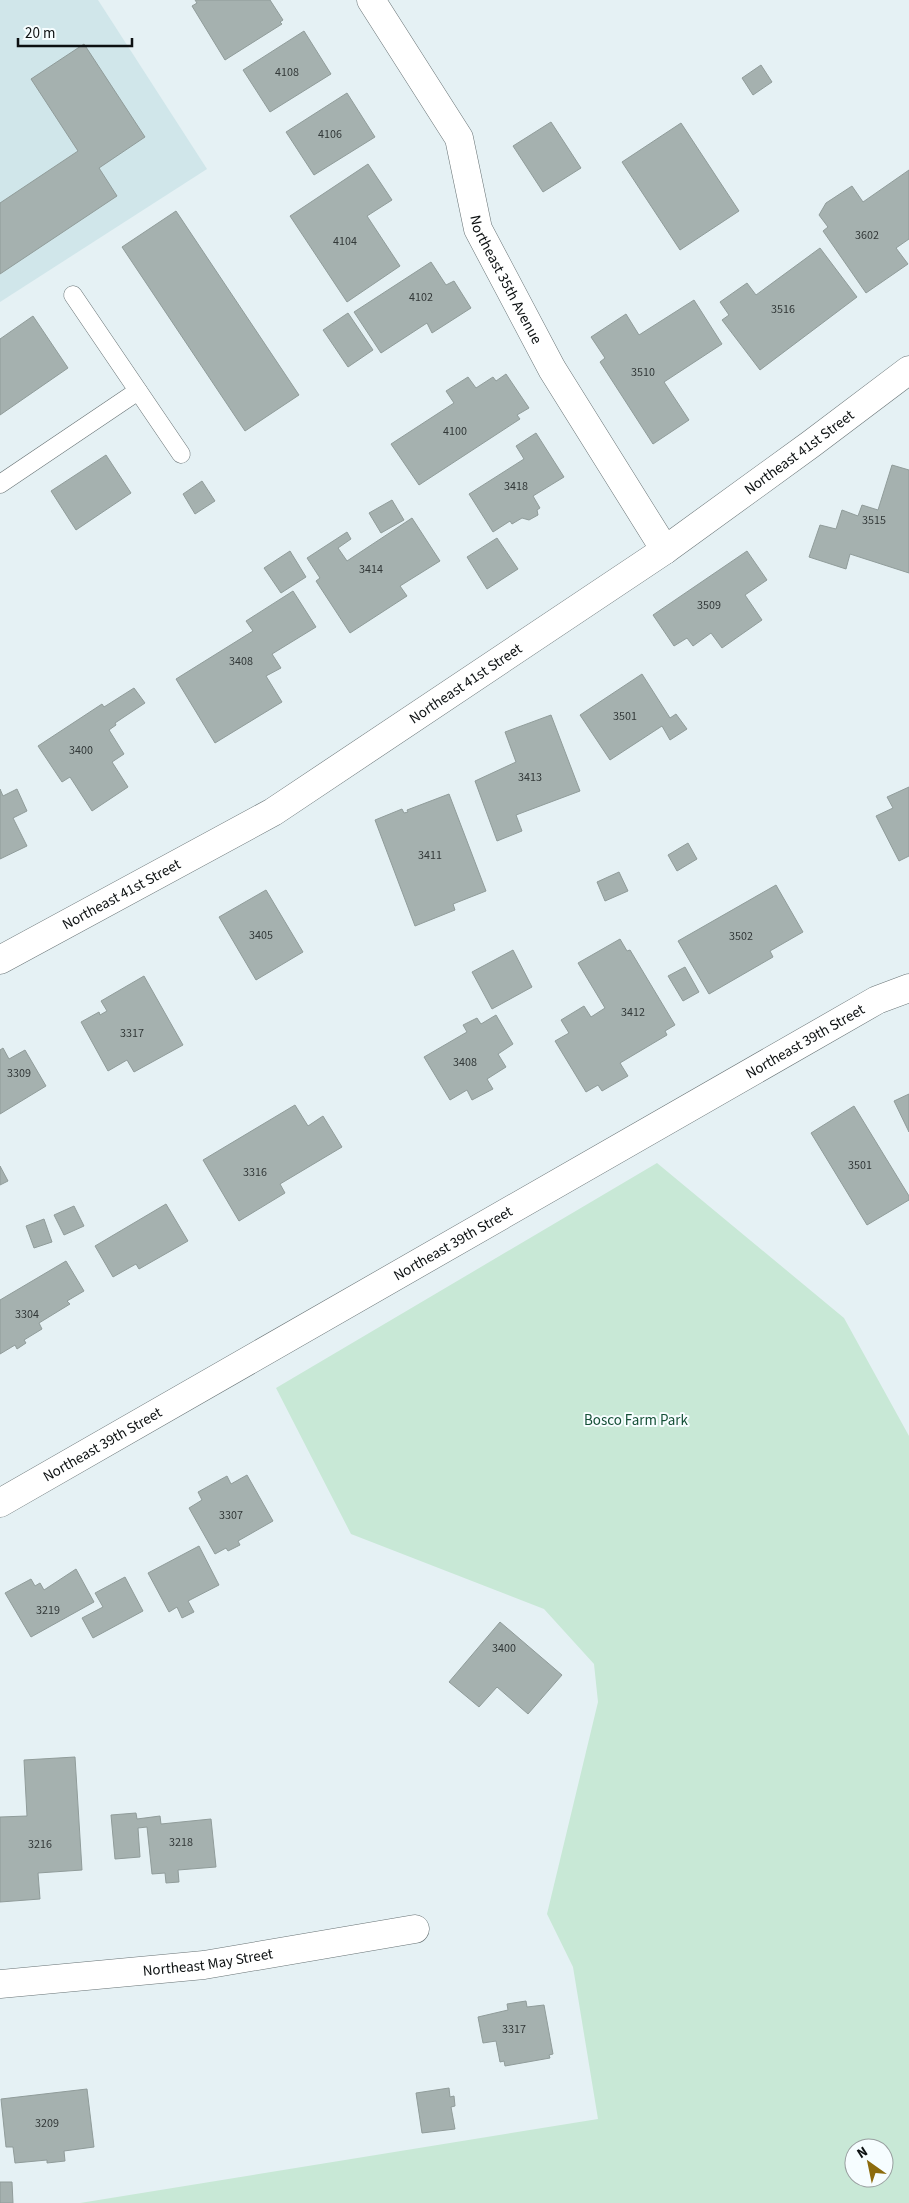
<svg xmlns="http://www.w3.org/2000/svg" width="909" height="2203" font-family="'Source Sans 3',sans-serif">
	<rect width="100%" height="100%" fill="#e5f1f4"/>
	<path fill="#d0e6ea" d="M0,0h98l109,169 -207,133z"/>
	<path fill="#c8e8d6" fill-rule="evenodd" d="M657,1163l187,155 65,118v767h-829l518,-84 -25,-152 -26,-53 51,-212 -4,-38 -50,-55 -193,-75 -75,-146zM854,2148h30v30h-30z"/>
	<g fill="#a5b1af" stroke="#909c9a">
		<path d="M195,0h75l13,20 -3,2 2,2 -57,36 -33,-54 5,-3z"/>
		<path d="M304,31l27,43 -61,38 -27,-42z"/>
		<path d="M84,44l61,93 -46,31 18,28 -117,78v-71l78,-52 -47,-72z"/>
		<path d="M761,65l11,17 -19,13 -11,-17z"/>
		<path d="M347,93l28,44 -61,38 -28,-43z"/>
		<path d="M551,122l30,46 -38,24 -30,-46z"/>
		<path d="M681,123l58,88 -59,39 -58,-88z"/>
		<path d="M368,164l24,36 -25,16 33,50 -53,36 -57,-86z"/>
		<path d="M909,170v69l-13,9 12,16 -42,29 -43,-62 5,-4 -9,-12 7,-12 26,-17 11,16z"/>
		<path d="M176,211l123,184 -54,36 -123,-184z"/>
		<path d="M820,248l37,49 -97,73 -38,-50 7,-5 -9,-13 27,-19 9,12z"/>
		<path d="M431,262l15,23 8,-4 17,27 -39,25 -5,-10 -46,30 -27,-41z"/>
		<path d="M694,300l28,44 -58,38 25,38 -36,24 -53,-82 5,-4 -14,-21 35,-23 13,21z"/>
		<path d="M348,313l25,37 -25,17 -25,-37z"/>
		<path d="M33,316l35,52 -68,47v-76z"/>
		<path d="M506,374l23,34 -12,7 3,4 -101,66 -28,-41 63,-41 -8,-12 22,-14 8,11 17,-11 3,4z"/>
		<path d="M536,433l28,44 -31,19 7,12 -3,2 1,5 -9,5 -7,-2 -10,6 -2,-3 -17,11 -24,-38 55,-35 -8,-13z"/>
		<path d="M106,455l25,38 -55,37 -25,-39z"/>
		<path d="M892,465l17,5v103l-59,-19 -4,15 -37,-12 11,-32 16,4 6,-19 16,6 4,-11 16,5z"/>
		<path d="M202,481l13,20 -20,13 -12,-20z"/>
		<path d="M392,500l12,20 -23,13 -12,-20z"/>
		<path d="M412,518l28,43 -40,25 7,10 -57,37 -34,-52 4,-3 -13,-20 40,-26 4,7 -13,9 9,13z"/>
		<path d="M497,538l21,31 -31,20 -20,-32z"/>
		<path d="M290,551l16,26 -25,16 -17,-25z"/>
		<path d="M747,551l20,29 -22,15 17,25 -40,28 -11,-15 -18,13 -6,-8 -13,8 -21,-31z"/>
		<path d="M293,591l23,36 -44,27 9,14 -15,8 16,26 -67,41 -39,-64 77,-48 -7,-10z"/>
		<path d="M642,674l28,44 6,-4 11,15 -17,11 -8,-14 -52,34 -30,-45z"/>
		<path d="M134,688l11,15 -30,20 1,2 -7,5 15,24 -12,8 16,25 -36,24 -22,-34 -8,5 -24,-36 64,-42 2,3z"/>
		<path d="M551,715l29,76 -64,24 6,16 -25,10 -22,-60 41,-19 -11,-30z"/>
		<path d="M909,787v69l-10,5 -23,-45 17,-8 -6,-11z"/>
		<path d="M0,789l3,7 14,-7 10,22 -14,7 14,28 -27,13z"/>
		<path d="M449,794l37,97 -33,13 2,6 -40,16 -40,-106 27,-11 2,4 4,-1 -1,-2z"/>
		<path d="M688,843l9,16 -20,12 -9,-16z"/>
		<path d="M619,872l9,19 -23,10 -8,-19z"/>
		<path d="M776,885l27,47 -33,19 3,6 -64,37 -31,-53z"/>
		<path d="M266,890l37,62 -47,28 -37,-63z"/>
		<path d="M620,939l7,12 3,-1 45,75 -10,6 2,4 -47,28 8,13 -26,15 -4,-6 -12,7 -31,-51 14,-8 -8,-13 23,-14 7,11 14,-9 -27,-45z"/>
		<path d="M513,950l19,37 -40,22 -20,-37z"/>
		<path d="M685,967l14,25 -16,9 -15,-25z"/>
		<path d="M144,976l39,69 -49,27 -7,-12 -19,11 -27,-49 18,-10 1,3 7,-4 -6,-10z"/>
		<path d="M496,1015l17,29 -15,10 8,13 -19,12 6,10 -21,11 -5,-10 -17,10 -26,-43 43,-25 -4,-7 14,-7 4,6z"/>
		<path d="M3,1048l6,11 16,-9 21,36 -46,28v-64z"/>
		<path d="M909,1094v38l-15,-31z"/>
		<path d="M295,1105l13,21 15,-10 19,31 -62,37 5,9 -46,28 -36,-61z"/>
		<path d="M854,1106l55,90v4l-42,25 -56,-92z"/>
		<path d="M0,1166l8,15 -8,4z"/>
		<path d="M166,1204l22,37 -49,28 -3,-5 -23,13 -18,-31z"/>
		<path d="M74,1206l10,20 -20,9 -10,-20z"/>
		<path d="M44,1219l8,23 -18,6 -8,-22z"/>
		<path d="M66,1261l18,30 -17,10 3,3 -31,19 3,6 -18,11 2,3 -9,6 -2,-4 -15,9v-54z"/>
		<path d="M247,1475l26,46 -35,20 2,4 -12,6 -2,-3 -11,6 -26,-46 13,-8 -4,-8 29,-16 4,8z"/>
		<path d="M199,1546l20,39 -31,16 6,11 -12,6 -5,-11 -8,5 -21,-39z"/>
		<path d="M76,1569l18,33 -63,35 -26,-44 26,-14 4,7 5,-3 4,7z"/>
		<path d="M125,1577l18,34 -50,27 -11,-20 21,-11 -8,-14z"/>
		<path d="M500,1622l62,53 -34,39 -31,-27 -18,20 -30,-25z"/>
		<path d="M75,1757l7,113 -44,3 2,26 -40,3v-85l27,-1 -3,-56z"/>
		<path d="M136,1813l1,6 23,-3 1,8 50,-5 5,48 -38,3 1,12 -13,1 -1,-10 -13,1 -5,-47 -9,1 2,29 -25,2 -4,-44z"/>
		<path d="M526,2001l1,6 17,-2 9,49 -4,1 1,3 -45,8 -1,-5 -4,1 -4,-21 -13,2 -5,-26 30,-7 -1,-6z"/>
		<path d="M449,2088l1,9 4,-1 1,10 -4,1 4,22 -33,4 -6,-40z"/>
		<path d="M87,2089l7,58 -30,4 1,10 -18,2v-3l-32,3 -2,-16h-7l-5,-48z"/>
		<path d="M0,2182h12l1,21h-13z"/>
	</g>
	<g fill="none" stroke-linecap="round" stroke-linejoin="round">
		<g stroke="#687375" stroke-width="19">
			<g id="service">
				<path d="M73,295l108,159"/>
				<path d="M0,484l138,-93"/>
			</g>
		</g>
		<g stroke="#687375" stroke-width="29">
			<g id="minor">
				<path id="s1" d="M371,0l88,138 19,91 74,140 113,181"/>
				<path id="s2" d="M0,960l273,-148 392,-262 146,-106 98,-74"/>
				<path id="s3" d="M0,1503l877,-503 32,-12"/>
				<path id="s4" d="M0,1984l204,-19 211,-36"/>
			</g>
		</g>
		<use href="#service" stroke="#fff" stroke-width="18"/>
		<use href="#minor" stroke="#fff" stroke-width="28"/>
	</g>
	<g text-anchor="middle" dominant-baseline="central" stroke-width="4" stroke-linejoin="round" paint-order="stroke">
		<g font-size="12" fill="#333939">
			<text x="287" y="72">4108</text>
			<text x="330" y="134">4106</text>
			<text x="867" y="235">3602</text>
			<text x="345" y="241">4104</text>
			<text x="421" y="297">4102</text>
			<text x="783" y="309">3516</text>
			<text x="643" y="372">3510</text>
			<text x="455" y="431">4100</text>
			<text x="516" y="486">3418</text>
			<text x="874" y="520">3515</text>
			<text x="371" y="569">3414</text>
			<text x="709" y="605">3509</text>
			<text x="241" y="661">3408</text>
			<text x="625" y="716">3501</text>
			<text x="81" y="750">3400</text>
			<text x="530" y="777">3413</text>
			<text x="430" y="855">3411</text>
			<text x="261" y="935">3405</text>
			<text x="741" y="936">3502</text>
			<text x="633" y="1012">3412</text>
			<text x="132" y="1033">3317</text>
			<text x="465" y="1062">3408</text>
			<text x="19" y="1073">3309</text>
			<text x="860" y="1165">3501</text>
			<text x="255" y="1172">3316</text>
			<text x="27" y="1314">3304</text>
			<text x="231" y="1515">3307</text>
			<text x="48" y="1610">3219</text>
			<text x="504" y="1648">3400</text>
			<text x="181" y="1842">3218</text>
			<text x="40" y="1844">3216</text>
			<text x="514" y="2029">3317</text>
			<text x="47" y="2123">3209</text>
		</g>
		<g font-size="15" fill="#0d1112" stroke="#f6fdff">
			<text stroke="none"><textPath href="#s1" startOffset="314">Northeast 35th Avenue</textPath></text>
			<text stroke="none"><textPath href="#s2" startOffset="948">Northeast 41st Street</textPath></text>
			<text stroke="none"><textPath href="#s2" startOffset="542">Northeast 41st Street</textPath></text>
			<text stroke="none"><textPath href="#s2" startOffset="138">Northeast 41st Street</textPath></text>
			<text stroke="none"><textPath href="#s3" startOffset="928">Northeast 39th Street</textPath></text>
			<text stroke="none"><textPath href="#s3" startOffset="522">Northeast 39th Street</textPath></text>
			<text stroke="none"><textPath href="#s3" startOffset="118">Northeast 39th Street</textPath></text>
			<text stroke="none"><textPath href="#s4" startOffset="209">Northeast May Street</textPath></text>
		</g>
		<g font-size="15" fill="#155037" stroke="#f6fdff">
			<text x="636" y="1420">Bosco Farm Park</text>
		</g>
	</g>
	<g transform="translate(869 2163) rotate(327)"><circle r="24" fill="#f6fdff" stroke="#999fa0"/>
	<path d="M0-4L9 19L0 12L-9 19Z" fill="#8c6b0d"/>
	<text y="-8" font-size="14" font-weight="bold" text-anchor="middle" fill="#0d1112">N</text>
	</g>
	<path d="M18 38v8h114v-8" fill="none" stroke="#0d1112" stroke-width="2.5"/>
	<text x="25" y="38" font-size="15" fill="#0d1112" stroke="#f6fdff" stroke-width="4" paint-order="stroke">20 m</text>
</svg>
